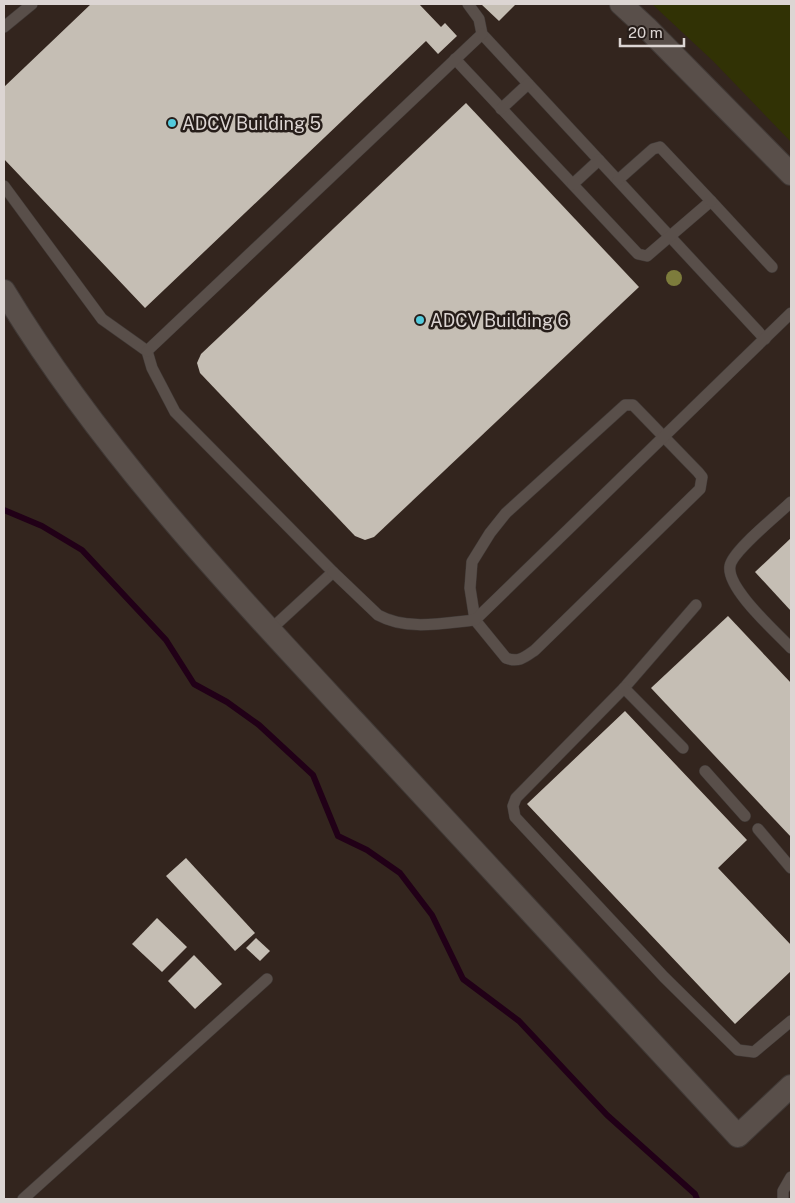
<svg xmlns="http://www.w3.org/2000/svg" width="795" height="1203" font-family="'Public Sans',sans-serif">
	<rect width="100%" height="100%" fill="#261d19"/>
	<rect fill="#33251e" x="4" y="4" width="787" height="1195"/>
	<path fill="#313205" d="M652,4h139v138l-78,-81z"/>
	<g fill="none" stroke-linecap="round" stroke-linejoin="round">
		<path stroke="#210017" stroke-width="6" d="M4,510l38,16 40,24 84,90 28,44 33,18 32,23 54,50 25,61 29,14 33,23 32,42 31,64 56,42 88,94 88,79 2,5"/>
	</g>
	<g fill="#c5beb4">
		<path d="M91,4h328l22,23 4,-4 12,13 -19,18 -12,-13 -281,267 -141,-149v-72z"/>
		<path d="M481,4h35l-17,17z"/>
		<path d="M466,103l173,184 -265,250 -9,3 -10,-4 -155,-163 -3,-10 4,-9z"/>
		<path d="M791,538v73l-36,-39z"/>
		<path d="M728,616l63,67v154l-140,-149z"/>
		<path d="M625,711l122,129 -29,28 73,77v26l-56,53 -208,-220z"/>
		<path d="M186,858l69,75 -20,18 -69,-75z"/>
		<path d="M157,918l30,29 -25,25 -30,-28z"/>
		<path d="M256,938l14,13 -10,10 -14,-13z"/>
		<path d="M194,955l28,29 -27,25 -27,-28z"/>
	</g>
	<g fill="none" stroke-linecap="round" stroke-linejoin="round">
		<g stroke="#403936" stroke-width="12">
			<g id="lane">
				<path d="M468,4l11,15 3,15 283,305"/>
				<path d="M4,27l28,-23"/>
				<path d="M455,59l183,195 9,2 64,-55 61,66"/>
				<path d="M501,109l27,-25"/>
				<path d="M618,180l35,-31 7,-2 51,54"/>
				<path d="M573,184l26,-24"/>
				<path d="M4,186l98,133 45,32 5,17 23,44 158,160 -63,58"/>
				<path d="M147,351l335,-317"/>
				<path d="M625,405h8l65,67 4,5 -2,12 -165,161c-10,7 -16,13 -29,8l-31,-38 -5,-32 2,-26 18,-29 16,-20z"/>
				<path d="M791,502c-12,12 -59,49 -61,64 -4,22 46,66 61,82"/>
				<path d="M333,572l45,43c29,16 65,8 97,5l316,-307"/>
				<path d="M696,605l-72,83 -108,110 -3,8 2,11 149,160 74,73 16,2 37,-31"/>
				<path d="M624,688l59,60"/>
				<path d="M705,771l40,45"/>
				<path d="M758,829l33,39"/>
				<path d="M23,1199l244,-220"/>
				<path d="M783,1199v-8l8,-14"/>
			</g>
		</g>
		<g stroke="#403936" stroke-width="24">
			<g id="street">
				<path d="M621,4l25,23 145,147"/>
				<path d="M4,291c96,159 225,295 351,431 128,138 255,276 383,414l53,-50"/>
			</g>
		</g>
		<use href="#lane" stroke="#594f4a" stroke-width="11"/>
		<use href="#street" stroke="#594f4a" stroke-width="22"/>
	</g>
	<circle fill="#7d7c3c" cx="674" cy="278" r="8"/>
	<g fill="#53cadc" stroke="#261d19" stroke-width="2">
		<circle cx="172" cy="123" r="5"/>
		<circle cx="420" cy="320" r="5"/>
	</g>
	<g text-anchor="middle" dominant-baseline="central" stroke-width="5" stroke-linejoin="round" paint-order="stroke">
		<g font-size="18" fill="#dcd5d3" stroke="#261d19" text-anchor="start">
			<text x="182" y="123">ADCV Building 5</text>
			<text x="430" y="320">ADCV Building 6</text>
		</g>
	</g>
	<rect width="795" height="1203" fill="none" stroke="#dcd5d3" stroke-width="10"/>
	<path d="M620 38v8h64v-8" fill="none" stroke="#dcd5d3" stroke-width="2.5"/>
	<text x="628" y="38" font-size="15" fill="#dcd5d3" stroke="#261d19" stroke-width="4" paint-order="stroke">20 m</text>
</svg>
